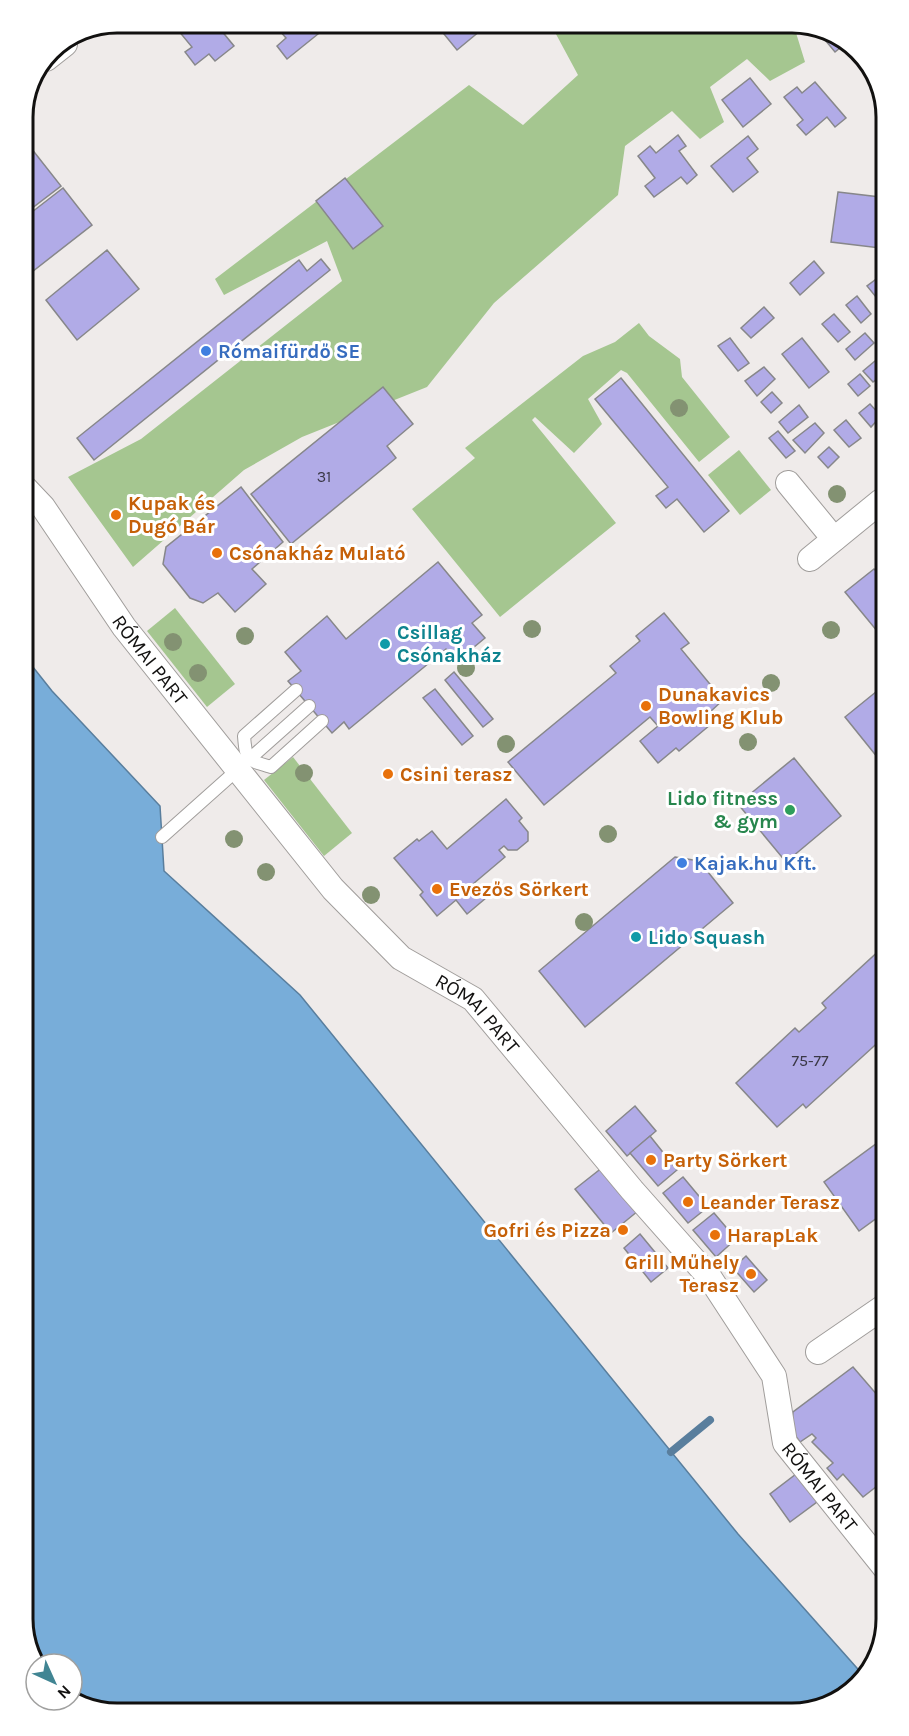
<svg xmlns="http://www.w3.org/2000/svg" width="909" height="1736" font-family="Karla,sans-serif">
	<rect width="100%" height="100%" fill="#efebea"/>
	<g fill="#a5c690">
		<path d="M550,23h243l12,39 -35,19 -23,-22 -37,28 14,35 -24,17 -28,-28 -47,35 -7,49 -124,108 -67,84 -125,50 -58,33 -111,97 -65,-90 73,-38 201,-158 -15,-40 -103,54 -9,-16 254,-194 54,40 55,-50z"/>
		<path d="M639,323l10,13 31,23 2,18 48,60 -31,25 -72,-89 -6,-3 -33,29 14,25 -28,29 -39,-36 -3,3 84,103 -116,94 -88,-108 63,-51 -10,-10 118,-92 32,-14z"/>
		<path d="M739,450l32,40 -31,25 -32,-40z"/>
		<path d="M175,608l60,76 -28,23 -60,-76z"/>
		<path d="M293,757l59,76 -28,23 -60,-76z"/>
	</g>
	<path fill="#78add9" stroke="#597e9d" stroke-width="1.5" d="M25,657l27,34 108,115 4,65 136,124 438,539 126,142 -36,30 -717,7 -39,-13v-36h-35l-7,-9z"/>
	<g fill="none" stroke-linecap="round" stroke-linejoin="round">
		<path stroke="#597e9d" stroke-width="8" d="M671,1452l39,-32"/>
	</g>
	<g fill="#b1abe7" stroke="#87878a" stroke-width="1.5">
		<path d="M175,23h44l-3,1 18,22 -19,15 -6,-7 -14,11 -10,-13 7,-5 -19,-23z"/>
		<path d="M273,23h44l6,7 -36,29 -10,-13 9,-8z"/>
		<path d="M435,23h48l3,3 -29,24z"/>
		<path d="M816,29l29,10 2,3 -12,10z"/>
		<path d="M750,78l21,26 -28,23 -21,-27z"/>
		<path d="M815,82l31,36 -11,9 -8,-10 -21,18 -9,-10 6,-5 -19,-23 13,-10 5,6z"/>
		<path d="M678,135l8,11 -7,5 18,24 -10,9 -6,-7 -27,20 -9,-11 10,-8 -17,-22 12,-10 6,7z"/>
		<path d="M748,136l10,13 -11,9 11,14 -25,20 -22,-26z"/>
		<path d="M31,148l30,38 -38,29v-61z"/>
		<path d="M345,178l38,48 -30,23 -37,-48z"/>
		<path d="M63,188l29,37 -69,54v-60z"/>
		<path d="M838,192l42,5v51l-49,-6z"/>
		<path d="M107,250l32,39 -62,51 -31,-40z"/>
		<path d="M321,259l9,11 -236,190 -17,-22 222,-178 8,11z"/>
		<path d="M814,261l10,12 -24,22 -10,-12z"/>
		<path d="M879,277l1,1v24l-13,-16z"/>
		<path d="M857,296l14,18 -10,9 -15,-18z"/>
		<path d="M764,307l10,11 -23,20 -10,-10z"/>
		<path d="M834,314l16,18 -12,10 -16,-18z"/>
		<path d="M865,333l9,10 -19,17 -9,-11z"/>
		<path d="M730,338l19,25 -11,8 -20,-25z"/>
		<path d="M802,338l27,34 -20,16 -27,-34z"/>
		<path d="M875,361l6,6v9l-8,6 -10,-11z"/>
		<path d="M764,367l11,12 -18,17 -12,-15z"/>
		<path d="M860,374l10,12 -12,10 -10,-12z"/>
		<path d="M621,378l108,133 -25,21 -27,-33 -11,9 -10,-12 12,-9 -73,-88z"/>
		<path d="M383,387l30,37 -26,22 9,12 -105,86 -40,-50z"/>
		<path d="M772,392l10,11 -11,10 -10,-11z"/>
		<path d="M870,404l11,12 -10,11 -12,-14z"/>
		<path d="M799,405l9,12 -20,16 -9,-11z"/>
		<path d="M846,420l15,18 -12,9 -15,-17z"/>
		<path d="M815,423l9,10 -19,20 -12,-13z"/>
		<path d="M778,431l17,20 -9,7 -17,-20z"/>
		<path d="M829,447l10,10 -11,11 -10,-11z"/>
		<path d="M241,487l42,55 -31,27 14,15 -31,28 -17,-19 -15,10 -13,-5 -27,-34 3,-17z"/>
		<path d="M438,562l44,53 -10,8 13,15 -29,24 -10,-13 -97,80 -5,-7 -12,11 -44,-52 13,-10 -16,-19 42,-36 19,23z"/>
		<path d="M874,569l8,8v60l-37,-45z"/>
		<path d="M664,613l25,30 -8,6 42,51 -13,12 6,8 -37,31 -3,-3 -18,15 -18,-22 18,-15 -8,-9 -106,88 -36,-43 108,-89 -6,-7 30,-25 -4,-5z"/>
		<path d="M454,672l39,47 -10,8 -38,-47z"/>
		<path d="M882,687v76l-37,-46z"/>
		<path d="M435,689l38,47 -11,9 -39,-47z"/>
		<path d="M794,758l47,58 -55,46 -48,-58z"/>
		<path d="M506,799l16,19 -3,3 9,11v9l-11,9h-9l-4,-4 -5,4 6,7 -32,27 13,14 -19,16 -11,-14 -19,16 -17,-21 3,-3 -29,-34 23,-19 2,2 13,-10 15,18z"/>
		<path d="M675,857l24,4 34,42 -148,124 -46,-56z"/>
		<path d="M883,870v13l-7,-7z"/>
		<path d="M882,948l2,89 -78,71 -3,-4 -26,23 -41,-44 59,-55 4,4 27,-24 -4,-5z"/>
		<path d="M635,1106l21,25 -29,25 -21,-25z"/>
		<path d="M650,1136l27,34 -19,16 -28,-33z"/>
		<path d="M884,1138l1,74 -26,19 -35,-49z"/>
		<path d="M603,1167l35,44 -27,22 -36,-44z"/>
		<path d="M683,1177l25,30 -20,16 -25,-30z"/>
		<path d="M714,1213l22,26 -20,18 -23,-27z"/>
		<path d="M640,1234l28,34 -17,14 -27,-34z"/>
		<path d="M746,1256l21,24 -13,12 -21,-24z"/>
		<path d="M853,1367l32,37 1,75 -23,18 -20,-23 -6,6 -10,-12 6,-5 -21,-21 4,-4 -4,-4 -12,8 -9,-12 2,-18z"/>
		<path d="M800,1471l21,28 -31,23 -20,-28z"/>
	</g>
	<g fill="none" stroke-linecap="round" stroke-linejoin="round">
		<g stroke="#a09d9b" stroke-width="14">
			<g id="lane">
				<path d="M296,690l-52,46c2,25 3,24 27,31l51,-46"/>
				<path d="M162,837l147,-131"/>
			</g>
		</g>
		<g stroke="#a09d9b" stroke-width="26">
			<g id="street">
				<path d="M46,59l19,-15"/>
				<path d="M788,483l46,56"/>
				<path id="s1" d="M24,487l19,20 81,120 209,262 68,69 72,41 159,191 78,88 64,98 11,67 101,126"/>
				<path d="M810,559l71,-58"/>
				<path d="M818,1352l67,-46"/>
			</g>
		</g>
		<use href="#lane" stroke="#fff" stroke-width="12"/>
		<use href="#street" stroke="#fff" stroke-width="24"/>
	</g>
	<g fill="#839272">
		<circle cx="679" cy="408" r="9"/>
		<circle cx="837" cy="494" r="9"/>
		<circle cx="532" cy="629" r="9"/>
		<circle cx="831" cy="630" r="9"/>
		<circle cx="245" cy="636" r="9"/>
		<circle cx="173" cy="642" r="9"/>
		<circle cx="466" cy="668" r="9"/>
		<circle cx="198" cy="673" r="9"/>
		<circle cx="771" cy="683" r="9"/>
		<circle cx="748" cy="742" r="9"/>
		<circle cx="506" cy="744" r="9"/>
		<circle cx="304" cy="773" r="9"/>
		<circle cx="608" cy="834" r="9"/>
		<circle cx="234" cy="839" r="9"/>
		<circle cx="266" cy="872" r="9"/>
		<circle cx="371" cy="895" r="9"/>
		<circle cx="584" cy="922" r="9"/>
	</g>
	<g fill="#3f7fe0" stroke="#fff" stroke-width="2">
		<circle cx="206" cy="351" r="6"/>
		<circle cx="682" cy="863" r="6"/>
	</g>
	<g fill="#e8710a" stroke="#fff" stroke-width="2">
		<circle cx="116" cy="515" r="6"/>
		<circle cx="217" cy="553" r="6"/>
		<circle cx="646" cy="706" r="6"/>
		<circle cx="388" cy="774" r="6"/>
		<circle cx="437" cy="889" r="6"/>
		<circle cx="651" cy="1160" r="6"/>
		<circle cx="688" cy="1202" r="6"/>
		<circle cx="623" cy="1230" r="6"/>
		<circle cx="715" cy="1235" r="6"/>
		<circle cx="751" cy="1274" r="6"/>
	</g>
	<g fill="#0f9aa8" stroke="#fff" stroke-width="2">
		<circle cx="385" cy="644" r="6"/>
		<circle cx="636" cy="937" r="6"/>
	</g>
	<circle fill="#2e9e5b" stroke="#fff" stroke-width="2" cx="790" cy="810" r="6"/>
	<g text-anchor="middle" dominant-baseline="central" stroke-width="6" stroke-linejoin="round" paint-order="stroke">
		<g font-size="16" fill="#3a3846">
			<text x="324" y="476">31</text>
			<text x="810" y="1060">75-77</text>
		</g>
		<g font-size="20" font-weight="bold" fill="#366cbe" stroke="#fff" text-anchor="start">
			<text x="218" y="351">Rómaifürdő SE</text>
			<text x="694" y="863">Kajak.hu Kft.</text>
		</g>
		<g font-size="20" font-weight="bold" fill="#c56008" stroke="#fff" text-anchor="start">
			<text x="128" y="503">Kupak és<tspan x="128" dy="23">Dugó Bár</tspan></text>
			<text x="229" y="553">Csónakház Mulató</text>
			<text x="658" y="694">Dunakavics<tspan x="658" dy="23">Bowling Klub</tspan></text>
			<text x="400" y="774">Csini terasz</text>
			<text x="449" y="889">Evezős Sörkert</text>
			<text x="663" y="1160">Party Sörkert</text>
			<text x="700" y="1202">Leander Terasz</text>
			<text x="611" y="1230" text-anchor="end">Gofri és Pizza</text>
			<text x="727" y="1235">HarapLak</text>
			<text x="739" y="1262" text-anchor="end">Grill Műhely<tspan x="739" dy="23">Terasz</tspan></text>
		</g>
		<g font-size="20" font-weight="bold" fill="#0d838f" stroke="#fff" text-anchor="start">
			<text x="397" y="632">Csillag<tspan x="397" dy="23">Csónakház</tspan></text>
			<text x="648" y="937">Lido Squash</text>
		</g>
		<g font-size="20" fill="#121110" stroke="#fff">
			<text stroke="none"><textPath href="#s1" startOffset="214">RÓMAI PART</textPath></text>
			<text stroke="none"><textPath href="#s1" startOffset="700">RÓMAI PART</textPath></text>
			<text stroke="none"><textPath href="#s1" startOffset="1294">RÓMAI PART</textPath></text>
		</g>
		<g font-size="20" font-weight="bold" fill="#27864d" stroke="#fff" text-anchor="end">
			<text x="778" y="798">Lido fitness<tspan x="778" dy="23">&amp; gym</tspan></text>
		</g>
	</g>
	<path d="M0 0H909V1736H0ZM117 33H792A84 84 0 0 1 876 117V1619A84 84 0 0 1 792 1703H117A84 84 0 0 1 33 1619V117A84 84 0 0 1 117 33Z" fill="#fff" fill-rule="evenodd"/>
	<path fill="none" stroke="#121110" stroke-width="3" d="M117 33H792A84 84 0 0 1 876 117V1619A84 84 0 0 1 792 1703H117A84 84 0 0 1 33 1619V117A84 84 0 0 1 117 33Z"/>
	<g transform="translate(54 1682) rotate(135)"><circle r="28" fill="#ffffff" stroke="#a0a09f" stroke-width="1.5"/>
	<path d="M0-4.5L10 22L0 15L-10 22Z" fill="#418593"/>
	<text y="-9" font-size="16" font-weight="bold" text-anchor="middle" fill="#121110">N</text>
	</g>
</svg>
